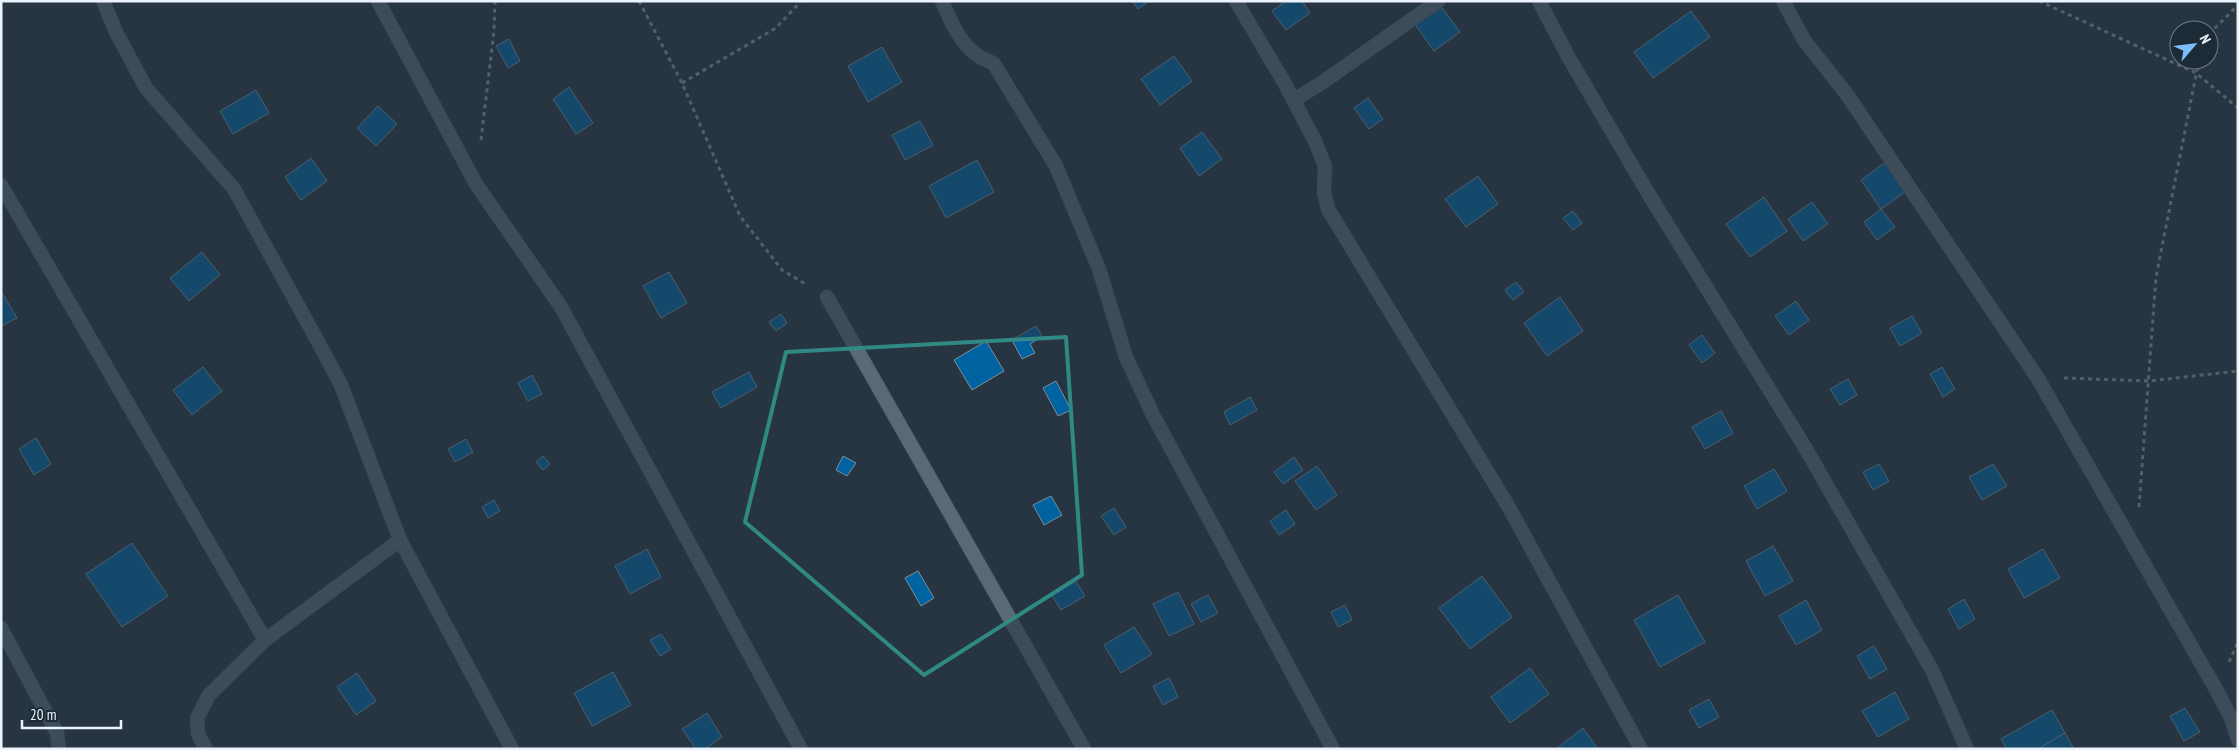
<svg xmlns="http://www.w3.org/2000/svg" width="2239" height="750" font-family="'PT Sans Narrow',sans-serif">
	<rect width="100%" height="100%" fill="#273542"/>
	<g fill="#0063a1" stroke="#7e8e9d">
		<path d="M1132,1h17l-11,8z"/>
		<path d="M1286,1h16l8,12 -24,17 -14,-19z"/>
		<path d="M1440,5l20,27 -26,19 -20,-28z"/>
		<path d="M1691,11l19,26 -57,41 -19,-26z"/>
		<path d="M509,39l11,22 -12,7 -12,-22z"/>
		<path d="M882,47l20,35 -34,20 -20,-36z"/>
		<path d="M1174,56l18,25 -32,24 -19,-26z"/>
		<path d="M569,87l24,36 -17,11 -23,-35z"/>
		<path d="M256,90l13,23 -36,21 -13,-23z"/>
		<path d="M1368,98l15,21 -14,10 -15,-21z"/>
		<path d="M378,106l19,18 -21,22 -19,-18z"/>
		<path d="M920,121l13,24 -28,15 -13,-25z"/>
		<path d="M1202,132l20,27 -23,17 -19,-28z"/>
		<path d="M311,158l16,23 -26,19 -16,-23z"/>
		<path d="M977,160l17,32 -48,26 -17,-32z"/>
		<path d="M1887,161l21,29 -27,19 -20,-29z"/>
		<path d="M1478,176l20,28 -32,23 -21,-28z"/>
		<path d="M1764,197l23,34 -37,26 -24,-33z"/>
		<path d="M1812,202l16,22 -25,17 -15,-22z"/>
		<path d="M1881,209l14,18 -18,13 -13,-18z"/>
		<path d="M1573,211l9,12 -9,7 -10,-12z"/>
		<path d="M202,252l18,23 -31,26 -19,-23z"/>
		<path d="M669,272l18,31 -26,15 -18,-32z"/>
		<path d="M1516,282l8,10 -11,8 -8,-10z"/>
		<path d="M1,291l16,27 -16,8z"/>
		<path d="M1560,297l23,34 -36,25 -23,-33z"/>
		<path d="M1796,301l13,19 -20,15 -14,-19z"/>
		<path d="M781,314l6,9 -11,8 -7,-9z"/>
		<path d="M1912,316l10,17 -22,13 -10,-18z"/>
		<path d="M1036,326l6,10 -12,8 5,9 -13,6 -10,-19z"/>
		<path d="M1702,335l13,18 -13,10 -13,-18z"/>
		<path d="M986,341l18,30 -32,19 -18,-30z"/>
		<path d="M203,367l19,24 -30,24 -19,-25z"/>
		<path d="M1942,367l13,22 -12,8 -13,-23z"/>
		<path d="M749,372l8,15 -36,21 -9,-16z"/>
		<path d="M532,375l10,19 -14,7 -10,-18z"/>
		<path d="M1848,379l9,16 -17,10 -10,-16z"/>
		<path d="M1056,381l15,29 -13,6 -15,-28z"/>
		<path d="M1250,397l7,13 -27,15 -6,-13z"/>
		<path d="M1721,411l12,22 -28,16 -13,-22z"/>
		<path d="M36,438l15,26 -17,11 -15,-26z"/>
		<path d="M466,439l7,13 -18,10 -7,-13z"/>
		<path d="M543,456l7,8 -7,6 -7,-8z"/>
		<path d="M843,456l13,7 -9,13 -11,-6z"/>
		<path d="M1294,457l9,13 -20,14 -9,-12z"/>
		<path d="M1879,464l10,17 -16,9 -10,-18z"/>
		<path d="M1993,464l14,22 -25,14 -13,-23z"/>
		<path d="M1317,466l20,29 -21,15 -21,-29z"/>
		<path d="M1774,469l13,22 -30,18 -13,-23z"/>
		<path d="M1051,496l11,19 -18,10 -11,-20z"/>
		<path d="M494,500l6,11 -12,7 -6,-11z"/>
		<path d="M1114,508l12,19 -12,8 -13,-19z"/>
		<path d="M1286,510l9,14 -16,11 -9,-14z"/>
		<path d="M132,543l36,53 -46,31 -36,-53z"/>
		<path d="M1773,546l20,35 -28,15 -19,-35z"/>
		<path d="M647,549l14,28 -31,17 -15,-28z"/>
		<path d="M2043,549l17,29 -36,20 -16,-29z"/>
		<path d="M918,571l16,27 -13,8 -16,-28z"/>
		<path d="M1482,576l30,41 -42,32 -31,-41z"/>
		<path d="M1075,580l10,16 -24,14 -10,-16z"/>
		<path d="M1178,592l16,32 -25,12 -16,-32z"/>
		<path d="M1208,595l10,18 -17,9 -10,-18z"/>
		<path d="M1678,595l27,47 -45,25 -26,-47z"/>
		<path d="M1964,599l11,20 -16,10 -11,-20z"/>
		<path d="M1806,600l16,30 -26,15 -17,-29z"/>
		<path d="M1345,605l7,15 -14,7 -7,-15z"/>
		<path d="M1134,627l18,27 -31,19 -17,-28z"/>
		<path d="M661,634l10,15 -11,7 -10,-16z"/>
		<path d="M1874,646l13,23 -17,10 -13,-23z"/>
		<path d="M1530,668l19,26 -39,29 -19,-26z"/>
		<path d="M613,672l18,33 -39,21 -18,-33z"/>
		<path d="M357,673l19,28 -20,14 -19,-28z"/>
		<path d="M1169,678l9,19 -15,8 -10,-19z"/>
		<path d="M1895,692l14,27 -31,18 -16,-26z"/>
		<path d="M1709,699l10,18 -20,11 -10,-18z"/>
		<path d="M2185,708l15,24 -16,9 -14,-25z"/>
		<path d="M2052,710l13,23 -27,16h-31l-6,-10z"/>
		<path d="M707,713l15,24 -17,12h-9l-14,-20z"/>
		<path d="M1583,728l15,21h-42z"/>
		<path d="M2065,733l9,16h-36z"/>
	</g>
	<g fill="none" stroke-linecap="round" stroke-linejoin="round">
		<g stroke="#44515b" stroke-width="15">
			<g id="minor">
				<path d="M103,1l14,33 29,54 88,101 88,160 19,36 59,155 112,209"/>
				<path d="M378,1l98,183 85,123 240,442"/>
				<path d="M942,1c8,19 19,45 38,56 5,3 10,4 14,7l62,102 43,103 27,88 27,58 180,334"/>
				<path d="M1236,1l49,83 30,57 10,25 -1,26 4,17 179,295 134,245"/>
				<path d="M1539,1l30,57 79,135 158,256 126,221 35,79"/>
				<path d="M1783,1l21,39 44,56 189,281 180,314 14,27 7,22"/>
				<path d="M1294,100l29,-18 115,-81"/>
				<path d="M1,185l264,455"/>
				<path d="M827,297l257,452"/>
				<path d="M1,628l56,105 2,16"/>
				<path d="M206,749l-8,-15 -1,-16 12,-23 56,-55 135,-100"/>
			</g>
		</g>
		<g stroke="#88949e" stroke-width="3" stroke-dasharray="4 4" stroke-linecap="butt">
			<path d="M639,1l43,82 58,133 42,54 25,15"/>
			<path d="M2039,1l157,72 42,35"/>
			<path d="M2209,34l29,-29"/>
			<path d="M682,83l94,-55 25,-27"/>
			<path d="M481,140l13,-109 1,-30"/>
			<path d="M2064,378l85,3 89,-10"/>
			<path d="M2139,507l17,-230 43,-217"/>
			<path d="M2229,662l9,-20"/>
		</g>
		<use href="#minor" stroke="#596977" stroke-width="14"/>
	</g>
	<path d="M0 0H2239V750H0ZM1066,337l16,238 -158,100 -179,-153 41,-170z" fill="#273542" fill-opacity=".55" fill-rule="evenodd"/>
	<path fill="none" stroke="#308983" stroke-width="4" stroke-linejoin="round" d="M1066,337l16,238 -158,100 -179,-153 41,-170z"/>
	<rect width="2239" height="750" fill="none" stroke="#ebf4fc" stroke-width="5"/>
	<g transform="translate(2194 45) rotate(62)"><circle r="24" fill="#1d2b37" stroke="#6f7b86"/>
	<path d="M0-4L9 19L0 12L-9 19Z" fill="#7bbef9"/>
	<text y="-8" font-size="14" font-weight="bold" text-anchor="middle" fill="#ebf4fc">N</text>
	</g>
	<path d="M22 720v8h99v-8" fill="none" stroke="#ebf4fc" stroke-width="2.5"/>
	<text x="30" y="720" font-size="15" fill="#ebf4fc" stroke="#1d2b37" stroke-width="4" paint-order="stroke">20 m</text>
</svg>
